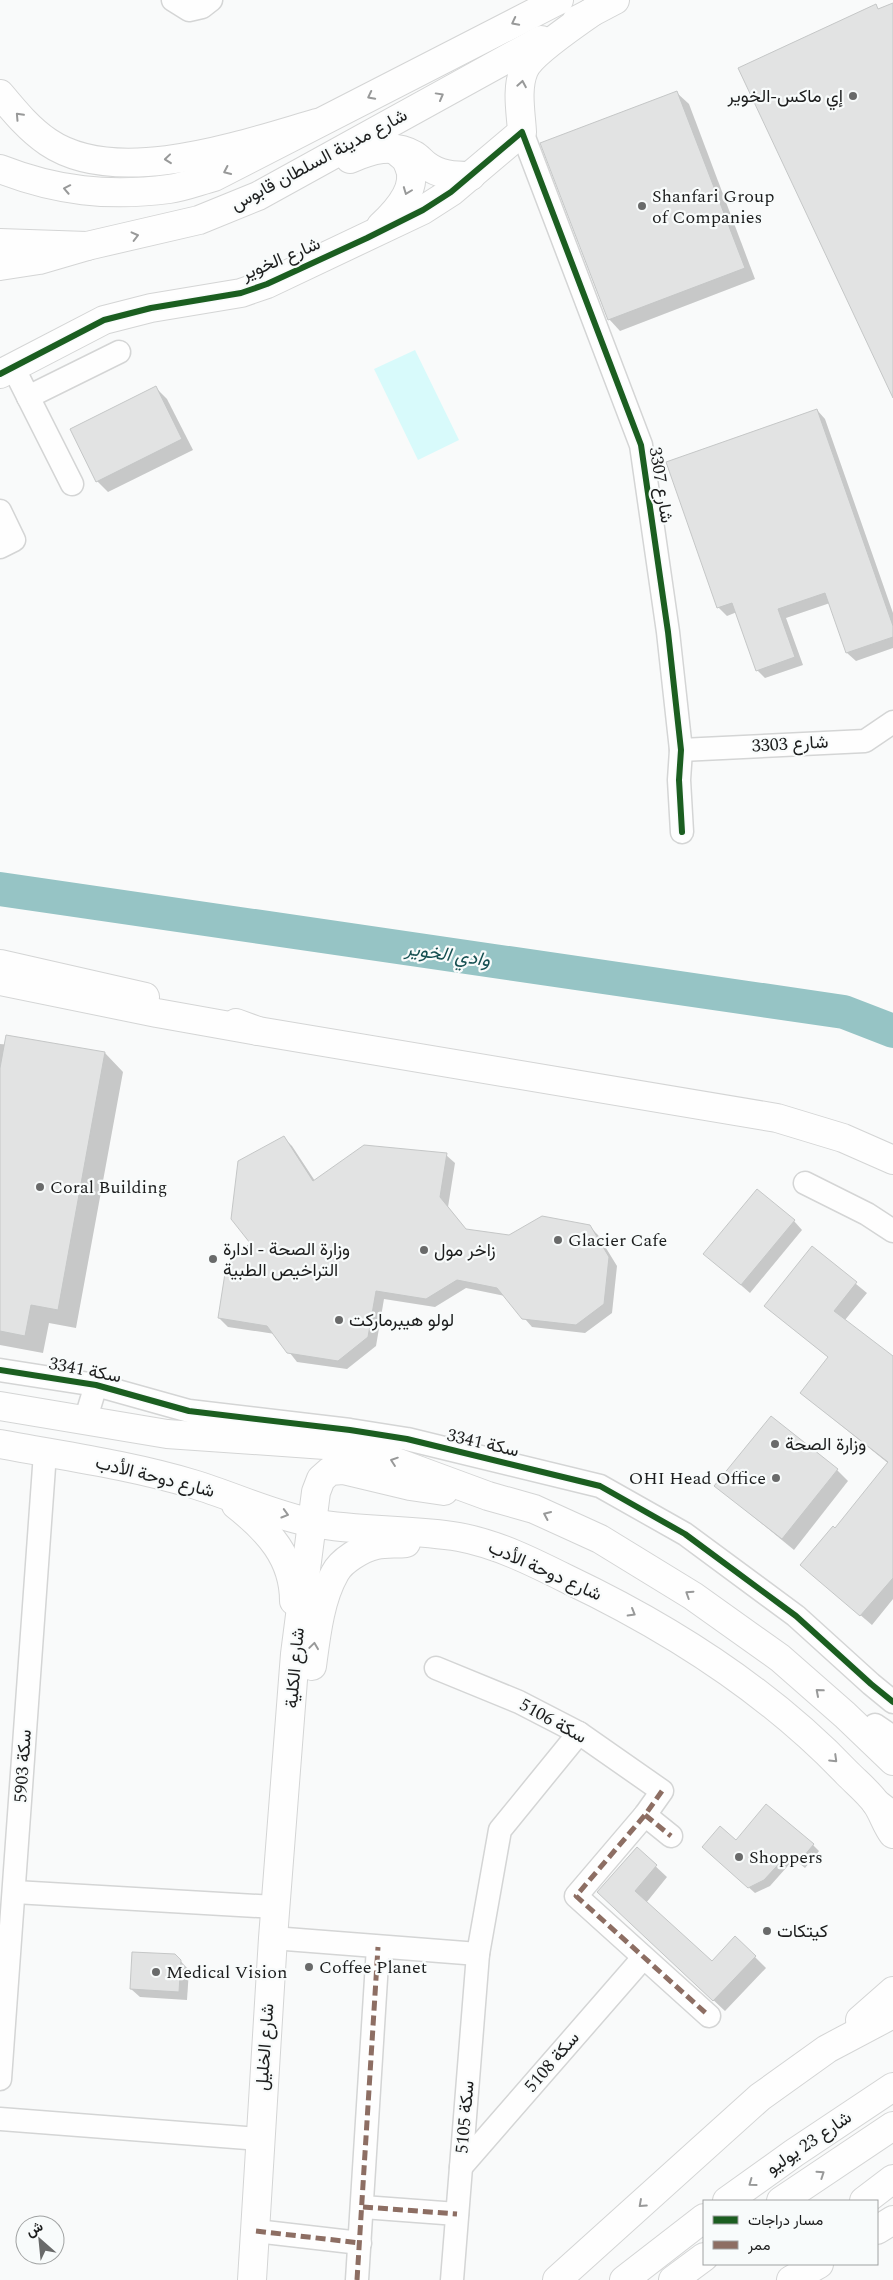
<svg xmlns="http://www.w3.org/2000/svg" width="893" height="2280" font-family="Spectral,Vazirmatn,serif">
	<rect width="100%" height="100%" fill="#f9fafa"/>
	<path fill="#d8fafb" d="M415,350l44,90 -41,20 -44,-91z"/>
	<g fill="#0003">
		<path d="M677,93l12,11 66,175 -135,52 -11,-12z"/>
		<path d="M156,388l11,11 26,51 -85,42 -11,-11z"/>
		<path d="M817,410l8,9 68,194v35l-37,13 -9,-8 -17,-50 -44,15 17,47 -38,13 -8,-8 -20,-58 -10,4 -9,-9z"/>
		<path d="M0,1044l105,9 18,19 -47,256 -27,-5 -6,30 -43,-8z"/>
		<path d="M284,1138l8,8 23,35 131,-26 9,8 -7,44 19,24 42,6 80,-11 9,9 19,31 -5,47 -27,20 -53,-6 -27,-31 -39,-8 -31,19 -51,-8 -8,47 -29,23 -50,-7 -22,-28 -47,-7 -9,-9 33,-74z"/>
		<path d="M794,1221l8,9 -52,63 -45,-39z"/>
		<path d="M812,1248l55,45 -22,27 48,38v241l-21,26 -70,-60 33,-35 54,-66 -88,-71 28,-35 -63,-52z"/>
		<path d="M837,1470l11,11 -54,69 -78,-64z"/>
		<path d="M736,1842l77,3 6,6 -14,17 -11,-9 -24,27 -15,7 -45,-40z"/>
		<path d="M637,1849l30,28 -21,26 66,59 43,-5 11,11 -41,43 -115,-108z"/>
		<path d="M175,1955l14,15 -2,30 -47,-3 -9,-8z"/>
	</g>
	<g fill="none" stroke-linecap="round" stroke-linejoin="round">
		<path stroke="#96c4c5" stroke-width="34" d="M0,889l844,123 49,19"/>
	</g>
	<g fill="#e2e3e3" stroke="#c5c7c7">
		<path d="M893,3v395l-155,-330 138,-64 2,5z"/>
		<path d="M677,91l68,177 -137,52 -68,-177z"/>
		<path d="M156,386l26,53 -86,43 -26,-53z"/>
		<path d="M817,409l76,217v11l-47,16 -21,-60 -47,16 17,48 -39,14 -24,-68 -15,5 -51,-146z"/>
		<path d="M6,1035l99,17 -47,258 -27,-5 -6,31 -25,-5v-263z"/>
		<path d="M284,1136l29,45 51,-36 83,8 -7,44 26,32 43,6 33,-19 48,9 19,32 -5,47 -28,21 -54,-6 -25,-31 -40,-8 -31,19 -50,-8 -8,46 -30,24 -51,-8 -20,-27 -49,-8 8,-51 24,-24 -19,-24 7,-58z"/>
		<path d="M757,1189l38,31 -54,65 -38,-31z"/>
		<path d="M812,1246l45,36 -23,29 59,45v222l-33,38 -60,-51 33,-39 2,2 53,-66 -88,-69 28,-36 -64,-51z"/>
		<path d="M771,1416l67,53 -56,70 -68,-53z"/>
		<path d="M766,1804l48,40 -16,19 -10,-9 -24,26 -16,8 -46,-41 18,-21 16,14z"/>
		<path d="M637,1847l20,18 -22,26 77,70 23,-25 21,20 -43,45 -116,-109z"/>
		<path d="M132,1952l43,2 6,6 -2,32 -49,-3z"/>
	</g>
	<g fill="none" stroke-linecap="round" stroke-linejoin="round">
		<g stroke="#d4d5d5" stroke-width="25">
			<g id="street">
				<path d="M173,0l16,10 13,-3 9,-7"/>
				<path d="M522,132l119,313 27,187 13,118 -2,30 3,52"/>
				<path d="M13,367l59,117"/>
				<path d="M28,397l91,-45"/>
				<path d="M0,511l14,29 -14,7"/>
				<path d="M681,750l184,-9 28,-19"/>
				<path d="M805,1183l62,31 26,17"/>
				<path d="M0,1370l96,15 93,26 161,19 57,9 193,47 85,48 111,82 75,68 22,18"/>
				<path d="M85,1421l11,-36"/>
				<path d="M436,1668l83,34 60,31 83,58 -17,24 -69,81 133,120"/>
				<path d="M875,1725l18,12"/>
				<path d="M645,1815l26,21"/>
				<path d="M15,1892l260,15"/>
				<path d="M273,1938l205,16"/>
				<path d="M0,2079l45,-626"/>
				<path d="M0,2119l259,20"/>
				<path d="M461,2167l182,-209"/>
				<path d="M363,2207l94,7"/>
				<path d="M256,2231l104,12"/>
				<path d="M357,2280l21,-333"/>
				<path d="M452,2280l26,-326 22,-124 79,-97"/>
			</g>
		</g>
		<g stroke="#d4d5d5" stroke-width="30">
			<g id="secondary">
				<path d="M577,20l38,-20"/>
				<path d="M350,159c20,-9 43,-16 64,-4 4,2 8,7 12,10 13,10 28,11 45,11"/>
				<path d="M0,169c56,22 109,28 169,20 15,-2 30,-8 45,-12l345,-177"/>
				<path d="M381,226c16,-15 39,-39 27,-62 -2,-6 -10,-11 -14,-15"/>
				<path d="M0,243l87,3 112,-26 59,-24 283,-156"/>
				<path d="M0,374l104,-54 47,-12 90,-15 26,-9 156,-74 28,-18 71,-60c-1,-19 -6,-43 2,-62 7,-17 52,-46 68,-58"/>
				<path d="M0,964l145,33"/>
				<path d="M236,1023l22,8 519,87 66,20 50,22"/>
				<path d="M0,1406l167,28 158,11 49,9 114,42 46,13 66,30 93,57 87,62 65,57 48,46"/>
				<path d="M0,1444c64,12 130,21 193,40 40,12 79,31 120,39 48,9 98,6 146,14 38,7 74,25 108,42 103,49 202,112 281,195 9,9 21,19 28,29 7,10 10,22 17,31"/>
				<path d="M236,1505c32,25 58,53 58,96"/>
				<path d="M312,1666c4,-30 8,-67 23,-93 6,-12 27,-25 41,-28 9,-2 20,-1 30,-2"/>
				<path d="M252,2280l21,-342 22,-284 21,-162 5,-13 9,-8 13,-1 67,16 34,5"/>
			</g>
		</g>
		<g stroke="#d4d5d5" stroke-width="30">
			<g id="primary">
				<path d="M876,1803l17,13"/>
				<path d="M860,2020l33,-29"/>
				<path d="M727,2201l67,-48 99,-66"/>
				<path d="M781,2201l112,-75"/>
				<path d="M864,2201l29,-22"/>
				<path d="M877,2230l16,-10"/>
				<path d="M557,2280l203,-183 67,-48 66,-35"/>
				<path d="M624,2280l80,-62"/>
				<path d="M673,2280l31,-23"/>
				<path d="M791,2280l28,-16"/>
			</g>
		</g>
		<g stroke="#d4d5d5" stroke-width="30">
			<g id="highway">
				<path d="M0,94c15,18 29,35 48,48 69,47 196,2 269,-19"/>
				<path d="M0,266l39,-6 48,-14"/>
				<path d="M0,981l157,32 101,18"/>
			</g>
		</g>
		<use href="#street" stroke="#fefefe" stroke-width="22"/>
		<use href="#secondary" stroke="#fefefe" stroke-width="28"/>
		<use href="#primary" stroke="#fefefe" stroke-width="28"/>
		<use href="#highway" stroke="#fefefe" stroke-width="28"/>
		<g stroke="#8d6e63" stroke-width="5" stroke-dasharray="10 5" stroke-linecap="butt">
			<path d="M662,1791l-17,24 -69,81 133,120"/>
			<path d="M645,1815l26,21"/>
			<path d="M363,2207l94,7"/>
			<path d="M256,2231l104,12"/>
			<path d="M357,2280l21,-333"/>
		</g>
		<g stroke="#f8fbfb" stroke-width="9">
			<g id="cycleway">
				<path d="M0,374l104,-54 47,-12 90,-15 26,-9 100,-46 56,-28 28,-18 71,-60 119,313 27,187 13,118 -2,30 3,52"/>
				<path d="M0,1370l96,15 93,26 161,19 57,9 193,47 85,48 111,82 75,68 22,18"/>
			</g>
		</g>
		<use href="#cycleway" stroke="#1b5e20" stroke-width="6"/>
	</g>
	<defs><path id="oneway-chevron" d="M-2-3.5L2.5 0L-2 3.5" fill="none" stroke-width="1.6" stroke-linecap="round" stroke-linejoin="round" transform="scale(1.25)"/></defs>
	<g stroke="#989999">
		<use href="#oneway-chevron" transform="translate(515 22) rotate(153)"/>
		<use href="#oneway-chevron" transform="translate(522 84) rotate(-80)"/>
		<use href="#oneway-chevron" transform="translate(371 96) rotate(153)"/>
		<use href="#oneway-chevron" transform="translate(440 96) rotate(-29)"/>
		<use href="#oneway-chevron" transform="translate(19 116) rotate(-133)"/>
		<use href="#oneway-chevron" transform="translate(168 159) rotate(174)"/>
		<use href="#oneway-chevron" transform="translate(227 171) rotate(155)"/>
		<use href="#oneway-chevron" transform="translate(67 189) rotate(-169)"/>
		<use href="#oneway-chevron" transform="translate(407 191) rotate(111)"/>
		<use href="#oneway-chevron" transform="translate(135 236) rotate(-14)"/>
		<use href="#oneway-chevron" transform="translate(394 1461) rotate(-161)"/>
		<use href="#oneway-chevron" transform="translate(285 1514) rotate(16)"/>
		<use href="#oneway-chevron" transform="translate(547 1515) rotate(-156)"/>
		<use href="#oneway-chevron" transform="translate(689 1594) rotate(-147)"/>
		<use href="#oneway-chevron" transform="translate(632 1613) rotate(30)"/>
		<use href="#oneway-chevron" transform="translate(314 1646) rotate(-82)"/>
		<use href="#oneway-chevron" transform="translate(819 1692) rotate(-139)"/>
		<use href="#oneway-chevron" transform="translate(834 1759) rotate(44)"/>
		<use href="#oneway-chevron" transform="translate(821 2174) rotate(-34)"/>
		<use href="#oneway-chevron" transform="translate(752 2183) rotate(144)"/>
		<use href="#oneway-chevron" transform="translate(642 2204) rotate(138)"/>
	</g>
	<g fill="#696a6a" stroke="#f8fbfb" stroke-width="2">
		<circle cx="853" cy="96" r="5"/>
		<circle cx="642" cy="206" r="5"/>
		<circle cx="40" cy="1187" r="5"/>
		<circle cx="558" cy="1240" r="5"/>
		<circle cx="424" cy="1250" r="5"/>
		<circle cx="213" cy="1259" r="5"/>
		<circle cx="339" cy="1320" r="5"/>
		<circle cx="775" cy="1444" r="5"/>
		<circle cx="776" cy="1478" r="5"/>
		<circle cx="739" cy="1857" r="5"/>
		<circle cx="767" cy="1931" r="5"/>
		<circle cx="309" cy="1967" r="5"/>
		<circle cx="156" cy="1972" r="5"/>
	</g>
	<g text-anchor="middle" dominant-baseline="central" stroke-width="4.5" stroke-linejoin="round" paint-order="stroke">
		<g font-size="18" fill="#1c1d1d" stroke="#f8fbfb" text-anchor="start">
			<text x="843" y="96" text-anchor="end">إي ماكس-الخوير</text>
			<text x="652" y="196">Shanfari Group<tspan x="652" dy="21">of Companies</tspan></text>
			<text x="50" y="1187">Coral Building</text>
			<text x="568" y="1240">Glacier Cafe</text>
			<text x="223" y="1249">وزارة الصحة - ادارة<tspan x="223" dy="21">التراخيص الطبية</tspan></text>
			<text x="434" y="1250">زاخر مول</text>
			<text x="349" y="1320">لولو هيبرماركت</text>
			<text x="785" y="1444">وزارة الصحة</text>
			<text x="766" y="1478" text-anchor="end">OHI Head Office</text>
			<text x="749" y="1857">Shoppers</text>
			<text x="777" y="1931">كيتكات</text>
			<text x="319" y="1967">Coffee Planet</text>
			<text x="166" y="1972">Medical Vision</text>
		</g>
		<g font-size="18" fill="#1c1d1d" stroke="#f8fbfb">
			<text transform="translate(319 160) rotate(-28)">شارع مدينة السلطان قابوس</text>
			<text transform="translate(281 259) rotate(-23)">شارع الخوير</text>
			<text transform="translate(661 485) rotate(81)">3307 شارع</text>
			<text transform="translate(790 744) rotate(-3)">3303 شارع</text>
			<text transform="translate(85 1370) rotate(11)">سكة 3341</text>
			<text transform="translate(483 1443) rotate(13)">سكة 3341</text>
			<text transform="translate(155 1477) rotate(14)">شارع دوحة الأدب</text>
			<text transform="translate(545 1571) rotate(24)">شارع دوحة الأدب</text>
			<text transform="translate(295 1668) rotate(-85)">شارع الكلية</text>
			<text transform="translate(553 1721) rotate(29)">سكة 5106</text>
			<text transform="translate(23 1766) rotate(-86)">سكة 5903</text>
			<text transform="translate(265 2047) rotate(-86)">شارع الخليل</text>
			<text transform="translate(552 2062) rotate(-49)">سكة 5108</text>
			<text transform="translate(465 2117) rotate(-85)">سكة 5105</text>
			<text transform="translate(809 2143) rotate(-34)">شارع 23 يوليو</text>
		</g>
		<g font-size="19" font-style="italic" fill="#165052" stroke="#f8fbfb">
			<text transform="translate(448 955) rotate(8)">وادي الخوير</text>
		</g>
	</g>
	<rect x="703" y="2200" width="175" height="65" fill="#f8fbfb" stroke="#a0a2a2"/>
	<rect x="713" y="2216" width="25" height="8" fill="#1b5e20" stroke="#a0a2a2"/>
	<text x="748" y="2225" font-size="15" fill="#1c1d1d">مسار دراجات</text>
	<rect x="713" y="2241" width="25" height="8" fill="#8d6e63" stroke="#a0a2a2"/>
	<text x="748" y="2250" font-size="15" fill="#1c1d1d">ممر</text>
	<g transform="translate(40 2240) rotate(333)"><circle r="24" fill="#f8fbfb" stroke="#a0a2a2"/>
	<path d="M0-4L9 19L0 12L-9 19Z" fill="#696a6a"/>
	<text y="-8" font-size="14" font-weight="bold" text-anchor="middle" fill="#1c1d1d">ش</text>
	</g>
</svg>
